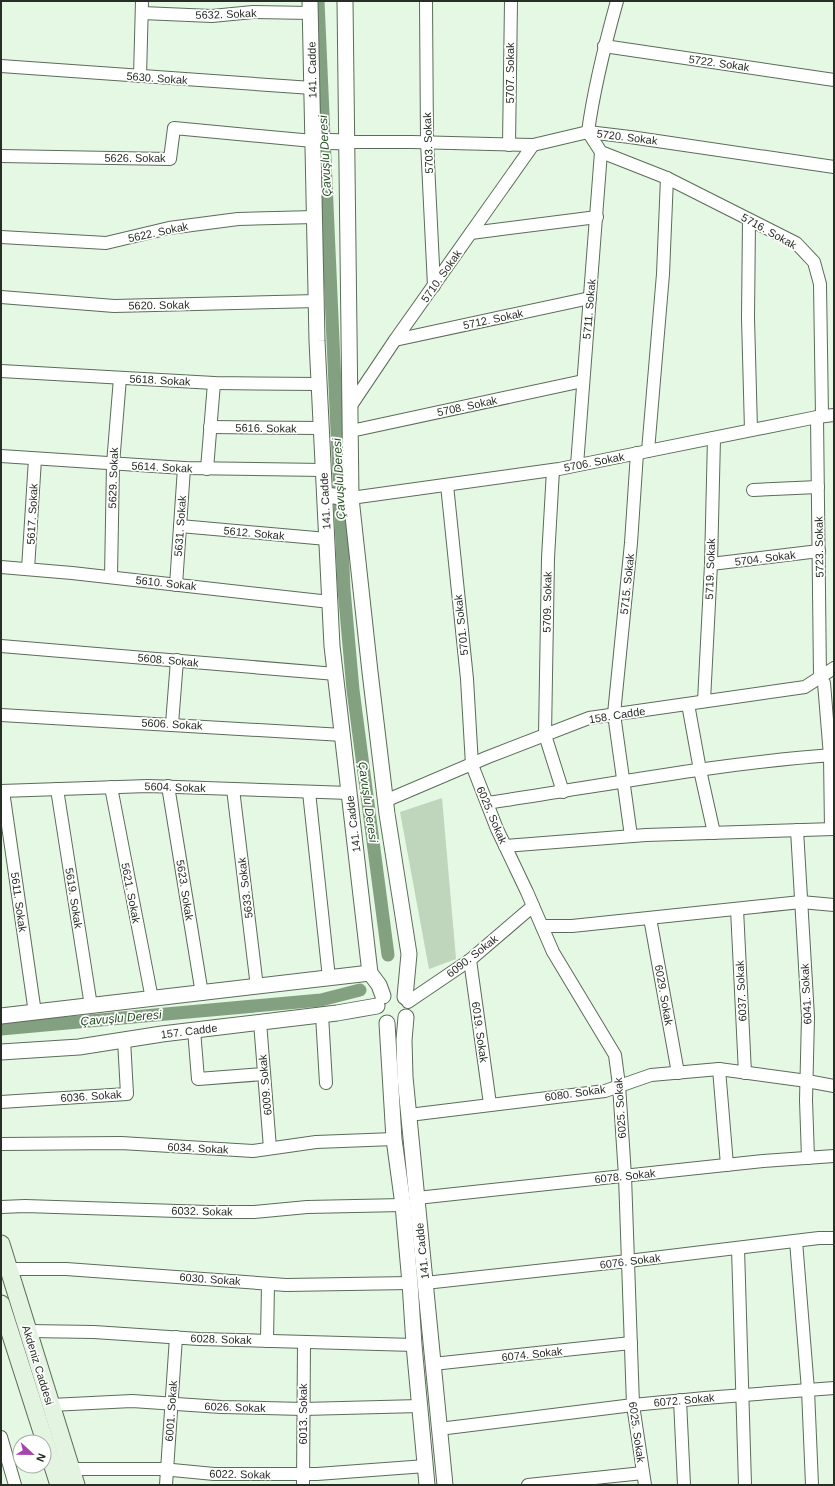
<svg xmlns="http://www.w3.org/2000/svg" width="835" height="1486" font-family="Helvetica,sans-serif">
	<rect width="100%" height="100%" fill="#e5f8e3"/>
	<path fill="#bfd5bc" d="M442,798l14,161 -27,10 -29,-157z"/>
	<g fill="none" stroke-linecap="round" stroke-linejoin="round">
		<g stroke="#83a180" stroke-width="13">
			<path d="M318,1l26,588 9,101 35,265"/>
			<path d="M1,1029l320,-29 39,-10"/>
		</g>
		<g stroke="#5b6c59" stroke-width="14">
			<g id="minor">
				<path d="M426,1l1,141 7,144"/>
				<path d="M142,13l70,3 41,-4 58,1"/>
				<path d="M604,46l230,34"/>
				<path d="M1,66l311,22"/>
				<path d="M140,76l2,-75"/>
				<path d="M588,132l13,20 66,26 129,65 18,19 6,22 2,132"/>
				<path d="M588,132c6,-45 17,-88 29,-131"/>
				<path d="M347,142h65l121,3 55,-13 42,5 204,30"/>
				<path d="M509,145l2,-144"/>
				<path d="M1,156l169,3 4,-31 139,13"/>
				<path d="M749,220l-1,98 3,112"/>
				<path d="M471,233l126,-16"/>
				<path d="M1,237l105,6 63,-15 69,-9 77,-2"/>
				<path d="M1,297l113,9 203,-5"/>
				<path d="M395,340l195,-42"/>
				<path d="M1,371l213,12 105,1"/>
				<path d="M350,407l45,-67 138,-195"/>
				<path d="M817,417l3,260"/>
				<path d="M210,427l112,1"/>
				<path d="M351,431l232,-50"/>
				<path d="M648,451l15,-177 4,-96"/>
				<path d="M1,456l183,12 140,2"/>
				<path d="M577,465l24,-313"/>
				<path d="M207,469l7,-86"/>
				<path d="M553,470l-5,88 -3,177 18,57"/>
				<path d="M447,485l20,194 5,86 25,64 30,63 26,60 62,103 4,30 6,91 8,229 12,80"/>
				<path d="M753,490l65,-3"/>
				<path d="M351,498l208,-29 258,-52 17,-2"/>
				<path d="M180,526l147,13"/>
				<path d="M711,564l108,-13"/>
				<path d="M1,567l71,6 258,29"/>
				<path d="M28,569l7,-110"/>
				<path d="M111,577l2,-113 7,-86"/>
				<path d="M176,585l8,-117"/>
				<path d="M1,646l335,28"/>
				<path d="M824,683l6,73 1,73"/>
				<path d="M704,701l7,-137 3,-126"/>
				<path d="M688,704l12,66 14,63"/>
				<path d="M1,715l342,20"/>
				<path d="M172,724l5,-64"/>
				<path d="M168,786l34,208"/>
				<path d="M111,787l41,212"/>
				<path d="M57,789l34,217"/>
				<path d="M233,789l24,198"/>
				<path d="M1,791l147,-5 202,7"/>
				<path d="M3,791l32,222"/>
				<path d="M309,792l20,186"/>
				<path d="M385,801l103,-44 101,-39 216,-31 29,-19"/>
				<path d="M487,803c115,-17 230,-40 347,-48"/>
				<path d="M797,830l11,187 -2,83 2,58"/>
				<path d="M631,836l-17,-122 17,-171 6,-90"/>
				<path d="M505,846l141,-11 188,-6"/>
				<path d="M737,909l8,164"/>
				<path d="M650,918l28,155"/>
				<path d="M542,926h30l229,-24 33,3"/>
				<path d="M470,960l20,144"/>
				<path d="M408,1002l62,-42 63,-54"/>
				<path d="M322,1015l4,68"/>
				<path d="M260,1022l10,126"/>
				<path d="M194,1030l4,49 66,-5"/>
				<path d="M719,1069l8,96"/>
				<path d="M1,1102l126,-8 -3,-54"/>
				<path d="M409,1115l196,-24 46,-16 68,-6 88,12 27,5"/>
				<path d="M1,1144l120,-1 132,8 63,-9 78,-3"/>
				<path d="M417,1198l346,-37 71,-5"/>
				<path d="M1,1207l24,-1 183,6h46l53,-5 96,-2"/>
				<path d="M796,1241l12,149 4,95"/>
				<path d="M738,1248l7,237"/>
				<path d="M9,1269h57l220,16 124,-2"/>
				<path d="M425,1283l203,-22 191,-23h15"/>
				<path d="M28,1331l66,1 105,7 215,6"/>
				<path d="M267,1341l1,-57"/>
				<path d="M433,1364l198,-21"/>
				<path d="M680,1400l4,85"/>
				<path d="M51,1405l81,-4 89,6 82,2 117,-3"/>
				<path d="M439,1429l194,-24 72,-7 129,-10"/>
				<path d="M1,1437l14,48"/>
				<path d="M63,1470l8,-1h91l52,5h103l109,-8"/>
				<path d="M166,1485l10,-148"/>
				<path d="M303,1485l1,-143"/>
				<path d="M528,1485l115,-12"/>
			</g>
		</g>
		<g stroke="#5b6c59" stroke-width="17">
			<g id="tertiary">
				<path d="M310,1l7,340 15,305 38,327 9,12 4,11"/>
				<path d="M345,1l6,497 19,174 17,142 22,140 -4,43"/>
				<path d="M313,141l34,1"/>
				<path d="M325,495l26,3"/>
				<path d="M1,1016l369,-43"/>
				<path d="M406,1017l-2,23 1,37 40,408"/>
				<path d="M387,1023l7,116 9,66 7,78 4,62 13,140"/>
				<path d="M1,1052l78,-5 83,-13 175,-21 40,-7"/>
			</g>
		</g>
		<g stroke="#5b6c59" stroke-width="19">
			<g id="secondary">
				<path d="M1,1244l75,241"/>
				<path d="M1,1304l58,181"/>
			</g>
		</g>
		<use href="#minor" stroke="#fff" stroke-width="12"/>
		<use href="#tertiary" stroke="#fff" stroke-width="15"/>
		<use href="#secondary" stroke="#e3f4e1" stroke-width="17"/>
	</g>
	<g text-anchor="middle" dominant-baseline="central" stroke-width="3.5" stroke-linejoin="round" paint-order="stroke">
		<g font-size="11" fill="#272e26" stroke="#fff">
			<text transform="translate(226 14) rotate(-2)">5632. Sokak</text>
			<text transform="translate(719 63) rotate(8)">5722. Sokak</text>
			<text transform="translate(312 70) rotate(-91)">141. Cadde</text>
			<text transform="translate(510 73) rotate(-90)">5707. Sokak</text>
			<text transform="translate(157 78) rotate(4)">5630. Sokak</text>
			<text transform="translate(627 137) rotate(7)">5720. Sokak</text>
			<text transform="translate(428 143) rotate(-92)">5703. Sokak</text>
			<text x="135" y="158">5626. Sokak</text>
			<text transform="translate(769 231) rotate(29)">5716. Sokak</text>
			<text transform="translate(158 232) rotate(-12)">5622. Sokak</text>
			<text transform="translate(441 276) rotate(-55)">5710. Sokak</text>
			<text transform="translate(159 305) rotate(-1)">5620. Sokak</text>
			<text transform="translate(589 309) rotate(-85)">5711. Sokak</text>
			<text transform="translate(493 319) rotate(-12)">5712. Sokak</text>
			<text transform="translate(160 380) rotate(3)">5618. Sokak</text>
			<text transform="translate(467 406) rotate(-12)">5708. Sokak</text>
			<text transform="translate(266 428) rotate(1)">5616. Sokak</text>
			<text transform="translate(594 462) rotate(-11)">5706. Sokak</text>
			<text transform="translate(162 467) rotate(3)">5614. Sokak</text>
			<text transform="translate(113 478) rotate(-88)">5629. Sokak</text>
			<text transform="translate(325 501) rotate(-93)">141. Cadde</text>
			<text transform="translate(32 514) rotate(-87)">5617. Sokak</text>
			<text transform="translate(180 526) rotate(-86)">5631. Sokak</text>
			<text transform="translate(254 533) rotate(5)">5612. Sokak</text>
			<text transform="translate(819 547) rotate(-91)">5723. Sokak</text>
			<text transform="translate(765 558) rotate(-7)">5704. Sokak</text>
			<text transform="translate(710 569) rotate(-88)">5719. Sokak</text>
			<text transform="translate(166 583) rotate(6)">5610. Sokak</text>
			<text transform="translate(627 584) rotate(-84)">5715. Sokak</text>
			<text transform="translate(547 602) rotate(-89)">5709. Sokak</text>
			<text transform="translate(461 625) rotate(-96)">5701. Sokak</text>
			<text transform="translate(168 660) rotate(5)">5608. Sokak</text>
			<text transform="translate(617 715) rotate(-9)">158. Cadde</text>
			<text transform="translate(172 724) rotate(3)">5606. Sokak</text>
			<text transform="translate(175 787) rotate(2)">5604. Sokak</text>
			<text transform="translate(492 815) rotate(67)">6025. Sokak</text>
			<text transform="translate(353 824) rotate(-97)">141. Cadde</text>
			<text transform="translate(245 888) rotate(-97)">5633. Sokak</text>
			<text transform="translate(185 890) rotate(81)">5623. Sokak</text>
			<text transform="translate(131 893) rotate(79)">5621. Sokak</text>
			<text transform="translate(74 898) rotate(81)">5619. Sokak</text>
			<text transform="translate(19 902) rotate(82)">5611. Sokak</text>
			<text transform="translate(472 956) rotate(-38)">6090. Sokak</text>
			<text transform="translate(741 991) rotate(-93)">6037. Sokak</text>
			<text transform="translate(806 994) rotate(-93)">6041. Sokak</text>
			<text transform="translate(664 995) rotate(80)">6029. Sokak</text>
			<text transform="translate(189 1031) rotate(-7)">157. Cadde</text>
			<text transform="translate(480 1032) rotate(82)">6019. Sokak</text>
			<text transform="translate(265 1085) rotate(-95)">6009. Sokak</text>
			<text transform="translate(575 1093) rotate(-8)">6080. Sokak</text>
			<text transform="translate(91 1096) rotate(-4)">6036. Sokak</text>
			<text transform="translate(620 1108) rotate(-94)">6025. Sokak</text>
			<text transform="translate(198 1148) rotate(3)">6034. Sokak</text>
			<text transform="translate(625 1176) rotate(-6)">6078. Sokak</text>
			<text transform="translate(202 1211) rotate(1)">6032. Sokak</text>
			<text transform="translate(422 1251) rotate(-96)">141. Cadde</text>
			<text transform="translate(630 1261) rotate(-7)">6076. Sokak</text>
			<text transform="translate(210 1279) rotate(4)">6030. Sokak</text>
			<text transform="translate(221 1339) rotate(2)">6028. Sokak</text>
			<text transform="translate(532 1354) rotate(-6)">6074. Sokak</text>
			<text transform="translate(38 1365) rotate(73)">Akdeniz Caddesi</text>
			<text transform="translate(684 1400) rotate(-5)">6072. Sokak</text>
			<text transform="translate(235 1407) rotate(2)">6026. Sokak</text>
			<text transform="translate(171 1411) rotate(-86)">6001. Sokak</text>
			<text transform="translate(303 1414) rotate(-90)">6013. Sokak</text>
			<text transform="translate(637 1432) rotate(82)">6025. Sokak</text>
			<text transform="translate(240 1474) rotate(1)">6022. Sokak</text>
		</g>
		<g font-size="12" font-style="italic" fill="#224e20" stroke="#fff">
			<text transform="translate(325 156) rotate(-93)">Çavuşlu Deresi</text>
			<text transform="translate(339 479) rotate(-93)">Çavuşlu Deresi</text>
			<text transform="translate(368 802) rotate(82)">Çavuşlu Deresi</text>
			<text transform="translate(121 1018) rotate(-5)">Çavuşlu Deresi</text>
		</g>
	</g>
	<rect width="835" height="1486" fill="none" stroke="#272e26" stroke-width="4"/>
	<g transform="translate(32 1454) rotate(112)"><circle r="19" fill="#ffffff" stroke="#a9aba8"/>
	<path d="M0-3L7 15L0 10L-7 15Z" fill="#a645ad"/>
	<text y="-6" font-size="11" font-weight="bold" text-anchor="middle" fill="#272e26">N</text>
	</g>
</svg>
